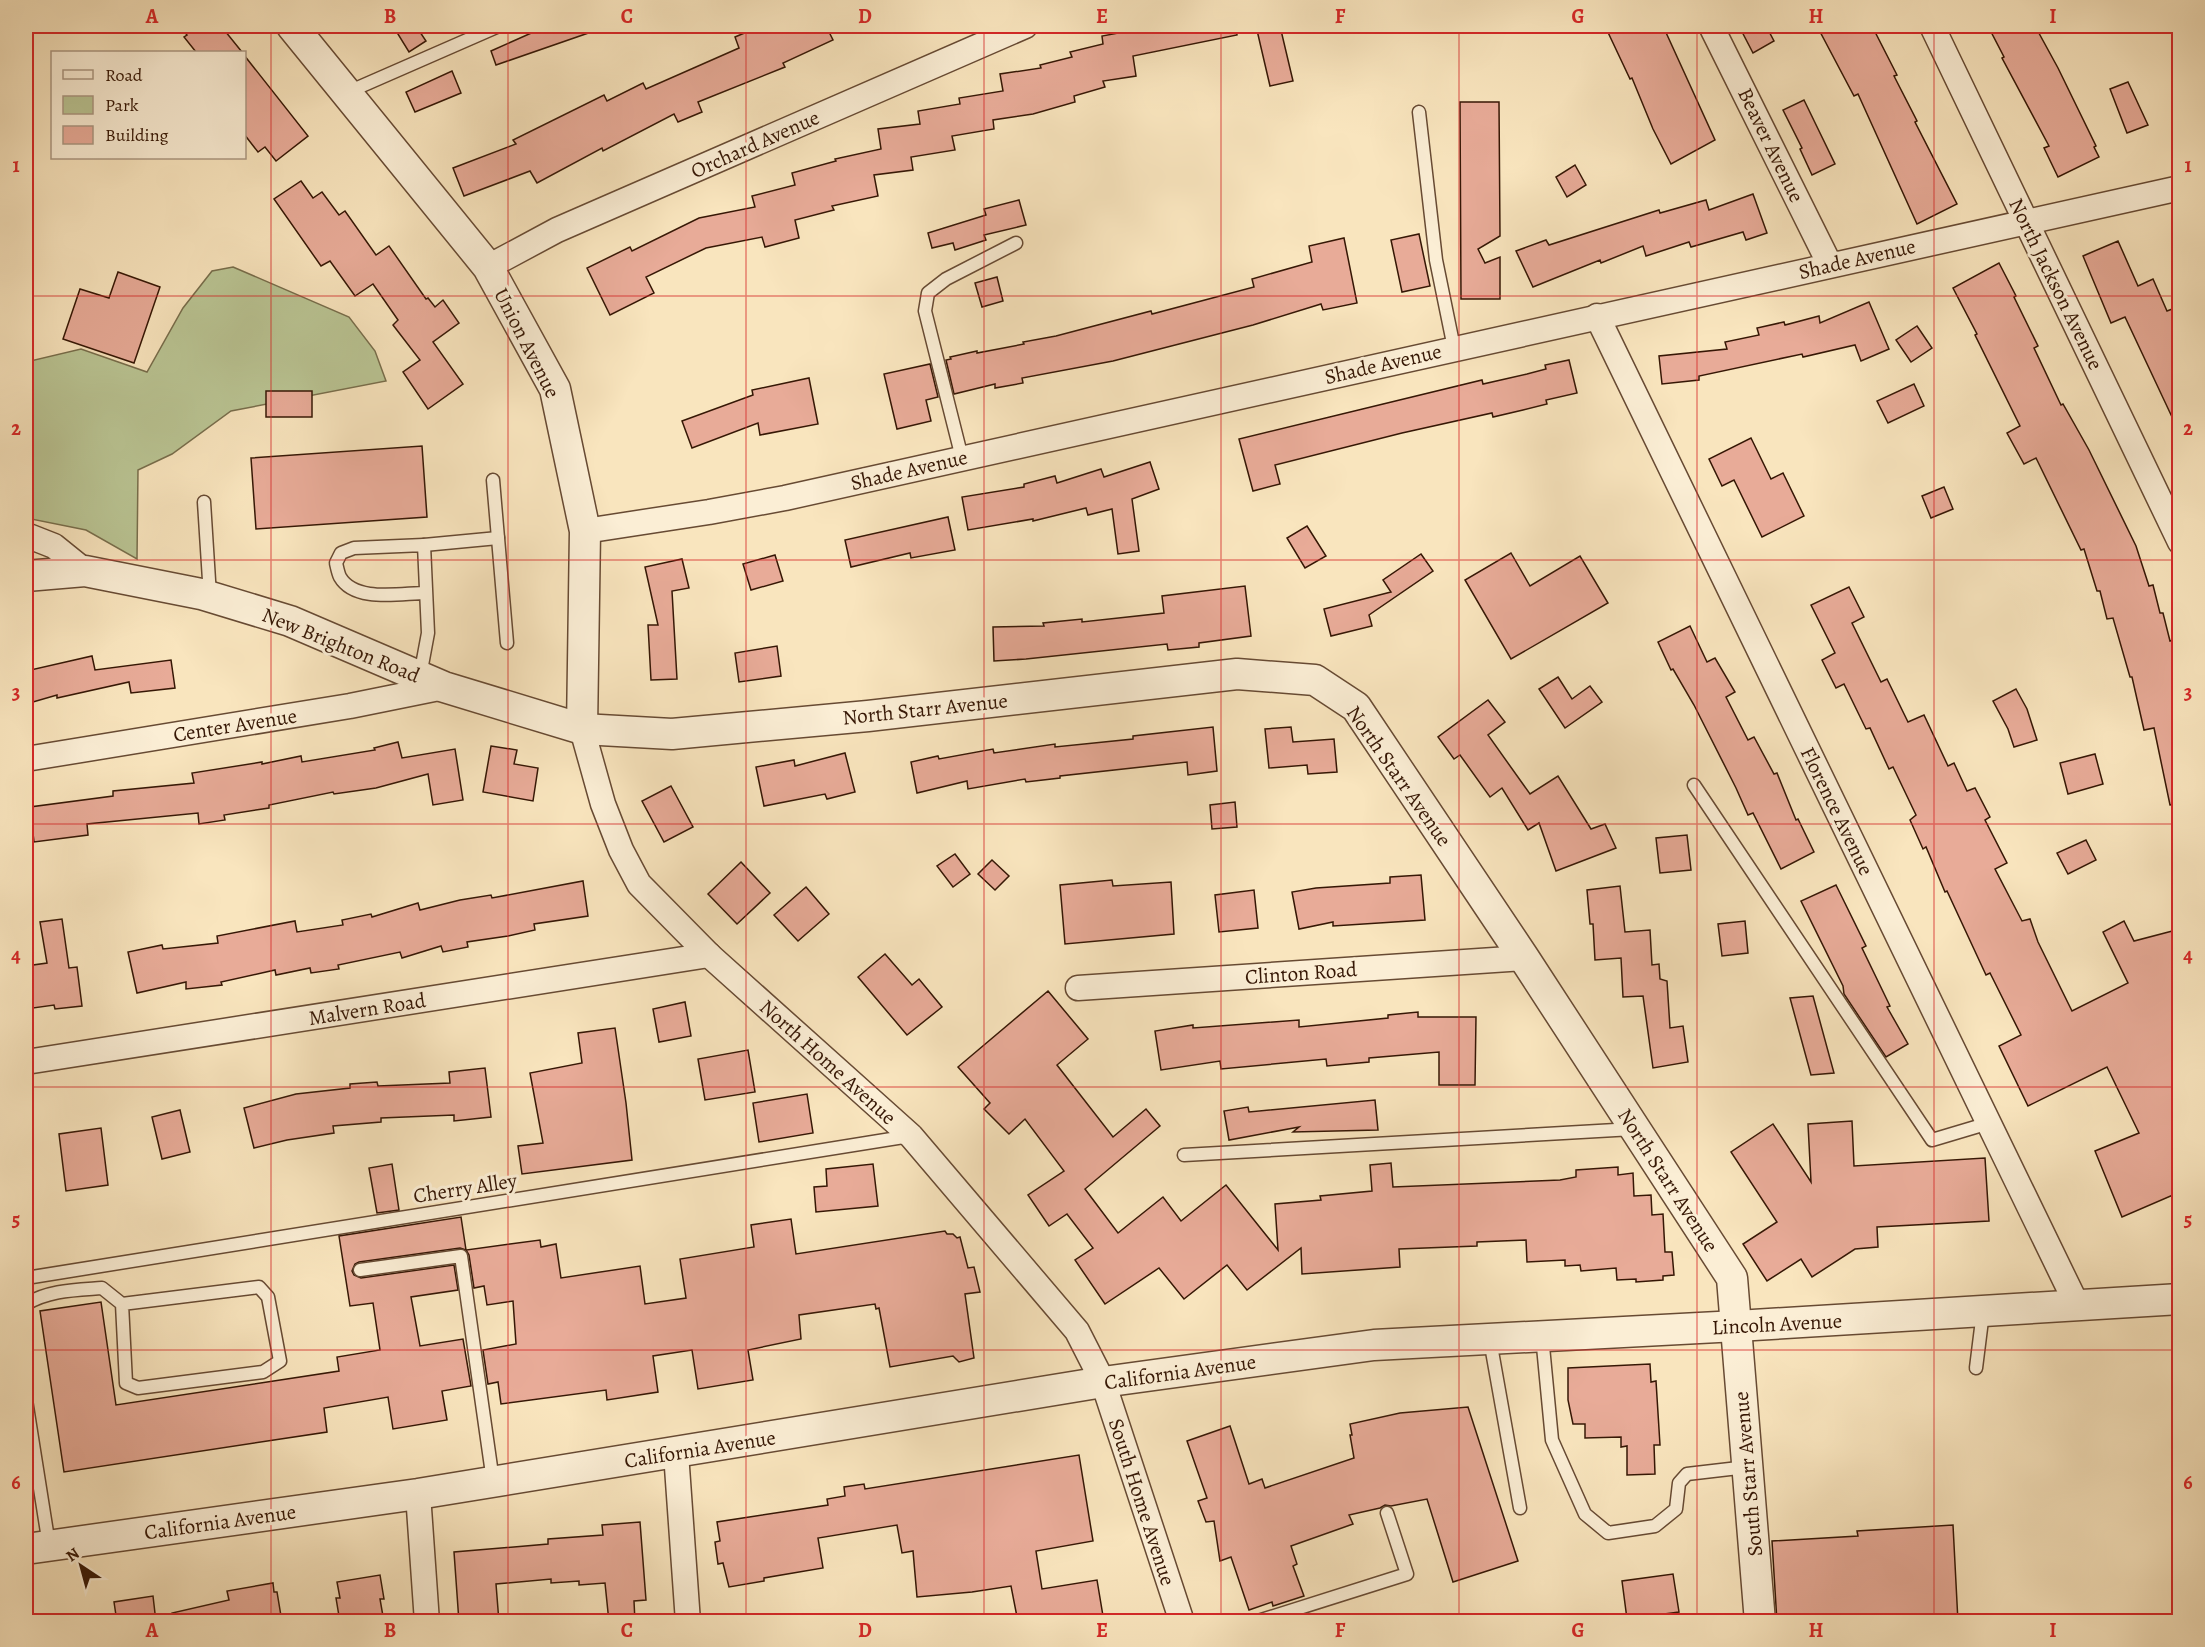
<svg xmlns="http://www.w3.org/2000/svg" width="2205" height="1647" font-family="Alegreya,serif">
	<rect width="100%" height="100%" fill="#f9e5be"/>
	<filter id="stains"><feTurbulence type="fractalNoise" baseFrequency=".00333" numOctaves="4"/><feColorMatrix values="0 0 0 0 .2 0 0 0 0 .09 0 0 0 0 .02 0 0 0 .5 -.17"/></filter>
	<radialGradient id="worn" r=".72"><stop offset=".6" stop-color="#630" stop-opacity="0"/><stop offset="1" stop-color="#630" stop-opacity=".3"/></radialGradient>
	<path fill="#bac594" stroke="#786e4c" stroke-width="1.5" d="M233,267l116,50 26,34 11,30 -155,30 -59,43 -34,16 -1,89 -51,-29 -60,-12v-156l55,-13 66,23 36,-64 29,-37z"/>
	<g fill="#e8ab98" stroke="#361705" stroke-width="1.5">
		<path d="M180,26h41l21,26h-46l-12,-15 3,-2z"/>
		<path d="M393,26h23l10,15 -17,11z"/>
		<path d="M547,26h52l1,3 -104,36 -5,-14z"/>
		<path d="M761,26h65l7,14 -50,23 2,4 -87,35 4,10 -24,10 -4,-8 -71,37 -1,-3 -65,35 -7,-12 -66,25 -11,-28 63,-24 -3,-4 91,-45 3,6 36,-18 3,6 93,-41 -4,-11z"/>
		<path d="M1134,26h102l1,9 -104,21 3,20 -33,5 2,6 -31,9 1,6 -42,12 -40,6 1,9 -42,7 3,14 -44,7 2,13 -39,5 4,21 -46,10 2,4 -39,10 4,18 -34,9 -3,-10 -56,11 -60,29 8,16 -44,22 -23,-47 43,-21 2,4 67,-33 56,-11 -3,-11 43,-11 -3,-12 44,-12 -1,-2 46,-10 -3,-20 42,-5 -2,-13 42,-7 -1,-6 44,-7 -3,-17 41,-6 -1,-3 32,-8 -2,-5 33,-8 -1,-8 33,-6z"/>
		<path d="M1256,26h24l13,55 -23,5z"/>
		<path d="M1605,26h58l52,114 -44,24 -18,-35 -21,-51 -2,1z"/>
		<path d="M1739,26h27l8,15 -21,12z"/>
		<path d="M1817,26h55l25,49 -3,1 23,45 -2,1 42,82 -40,20 -59,-130 -4,2z"/>
		<path d="M1988,26h47l23,42 38,78 -2,1 5,10 -41,20 -14,-29 5,-2 -47,-88 2,-1z"/>
		<path d="M244,55l64,81 -32,25 -11,-14 -7,5 -14,-18z"/>
		<path d="M452,71l9,22 -46,19 -9,-20z"/>
		<path d="M2128,82l20,43 -21,8 -17,-44z"/>
		<path d="M1804,100l31,64 -23,11 -12,-26 2,-1 -19,-38z"/>
		<path d="M1460,102h39l1,134 -22,13 7,14 15,-6v42h-39z"/>
		<path d="M1575,165l11,20 -19,12 -11,-20z"/>
		<path d="M301,181l12,17 9,-6 17,23 6,-4 31,44 13,-9 37,53 2,-1 7,9 8,-7 16,23 -26,19 30,42 -35,25 -25,-37 17,-12 -27,-35 5,-5 -25,-36 -18,12 -25,-35 -9,5 -47,-67z"/>
		<path d="M1753,194l14,39 -21,7 -3,-8 -52,15 -2,-5 -43,14 -3,-10 -42,17 -1,-3 -67,27 -17,-36 30,-11 3,5 110,-35 1,3 46,-13 3,10z"/>
		<path d="M1019,200l7,25 -42,10 2,5 -31,10 -2,-7 -21,5 -4,-15 58,-18 -2,-6z"/>
		<path d="M1419,234l11,52 -28,6 -11,-52z"/>
		<path d="M1344,238l13,65 -34,7 -2,-6 -68,21 -140,36 -91,17 1,5 -28,5v-4l-41,10 -8,-34 5,-1 -1,-2 27,-6v2l47,-9 -1,-2 33,-6 95,-25 1,3 102,-27 -2,-8 60,-17 -3,-16z"/>
		<path d="M2118,241l20,45 15,-7 14,32 13,-5v128l-55,-117 -14,6 -28,-67z"/>
		<path d="M1999,263l17,33 -2,1 24,49 -4,2 27,57 2,-1 26,46 47,96 13,40 4,-1 7,28h3l7,28 10,-3v166l-10,1 -16,-77 -10,2 -12,-53h-2l-17,-59 -6,1 -7,-28h-3l-13,-42 -3,1 -45,-92 -12,6 -17,-31 13,-7 -45,-91 2,-1 -24,-46z"/>
		<path d="M118,272l42,15 -26,76 -71,-24 17,-50 29,9z"/>
		<path d="M997,277l6,24 -21,6 -7,-24z"/>
		<path d="M1869,302l20,47 -28,12 -6,-16 -52,12 -1,-3 -103,22v4l-37,4 -3,-28 68,-7 -2,-7 34,-7 -2,-7 27,-6 1,3 34,-9 1,7z"/>
		<path d="M1917,326l15,22 -21,14 -15,-22z"/>
		<path d="M1569,360l8,33 -31,7 1,4 -24,6 -30,7 -1,-4 -90,20 -127,32 5,19 -27,7 -14,-52 243,-59 1,4 44,-10 19,-5 -1,-4z"/>
		<path d="M930,364l8,33 -12,3 5,21 -34,8 -13,-55z"/>
		<path d="M809,378l9,46 -58,11 -2,-12 -66,25 -10,-27 71,-26 -1,-5z"/>
		<path d="M1914,384l10,22 -36,17 -11,-22z"/>
		<rect x="266" y="391" width="46" height="26"/>
		<path d="M1751,438l20,41 12,-6 21,43 -42,21 -28,-57 -12,6 -13,-27z"/>
		<path d="M422,446l5,71 -171,12 -5,-71z"/>
		<path d="M1150,462l9,27 -27,10 7,52 -21,3 -6,-45 -24,6 -2,-7 -53,13v-2l-65,11 -6,-33 62,-10v-3l31,-8 2,7 44,-14 3,8z"/>
		<path d="M1944,487l9,22 -22,9 -9,-22z"/>
		<path d="M948,517l7,33 -44,8 -1,-5 -59,14 -6,-27z"/>
		<path d="M1307,526l19,30 -21,12 -18,-30z"/>
		<path d="M1511,553l19,33 50,-30 28,47 -97,56 -46,-79z"/>
		<path d="M1421,554l12,17 -64,44 3,11 -41,10 -7,-27 67,-17 -8,-12z"/>
		<path d="M775,555l8,26 -32,9 -8,-26z"/>
		<path d="M682,559l7,29 -17,3 5,88 -26,1 -3,-55h10l-13,-58z"/>
		<path d="M1245,586l6,50 -52,7v4l-31,3 -1,-6 -141,15 -32,2 -1,-34 51,-1 -1,-3 39,-4v3l82,-9 -2,-17z"/>
		<path d="M1849,587l15,30 -12,6 29,59 6,-3 21,43 16,-7 24,51 6,-3 13,28 8,-3 15,29 -5,3 22,43 -12,6 27,52 8,-2 8,23 34,69 56,-28 -25,-51 21,-11 10,20 46,-12v263l-58,25 -27,-66 44,-18 -32,-66 -79,39 -29,-60 22,-11 -31,-62 -4,2 -39,-84 -2,1 -19,-45 -3,2 -13,-29 6,-5 -23,-48 -4,2 -19,-41 -4,1 -22,-45 -8,4 -14,-28 13,-7 -24,-48z"/>
		<path d="M1690,626l17,36 8,-4 20,34 -9,5 22,43 6,-3 20,37 3,-1 19,47 2,-1 16,33 -33,17 -28,-56 -5,2 -12,-27 -42,-83 -21,-36 -2,1 -13,-28z"/>
		<path d="M777,646l4,30 -42,6 -4,-29z"/>
		<path d="M92,656l3,14 76,-10 4,28 -44,5 -2,-11 -72,16v-3l-31,9v-33z"/>
		<path d="M1558,677l14,22 18,-13 12,16 -37,26 -26,-39z"/>
		<path d="M2016,689l11,20 10,31 -23,7 -6,-18 -15,-28z"/>
		<path d="M1488,700l17,22 -17,13 42,59 28,-18 33,53 14,-5 11,24 -60,23 -17,-48 -11,7 -26,-42 -12,9 -30,-42 -6,4 -16,-22z"/>
		<path d="M1213,727l4,44 -29,4 -1,-13 -127,14v2l-34,4 -1,-3 -57,10 -1,-8 -50,12 -6,-31 27,-6 1,3 54,-10 1,4 61,-9v3l78,-8v-3z"/>
		<path d="M1291,727l2,15 41,-3 3,33 -29,2 -1,-9 -38,3 -4,-39z"/>
		<path d="M398,742l4,16 53,-9 8,51 -30,5 -5,-31 -52,14 -42,6 -1,-2 -64,13v3l-45,7 1,5 -26,4 -1,-11 -111,11 1,11 -54,7 -4,-35 83,-11v-5l81,-8 -2,-10 70,-11v2l39,-8 1,6 73,-12 -1,-2z"/>
		<path d="M491,746l26,4 -3,14 24,4 -5,33 -50,-9z"/>
		<path d="M845,753l10,39 -28,7 -2,-5 -61,12 -8,-39 38,-7 1,6z"/>
		<path d="M2095,754l8,30 -35,10 -8,-31z"/>
		<path d="M671,786l22,41 -29,15 -22,-41z"/>
		<path d="M1235,802l2,25 -25,2 -2,-24z"/>
		<path d="M1687,835l4,35 -31,3 -4,-35z"/>
		<path d="M2086,840l10,20 -28,14 -11,-21z"/>
		<path d="M955,854l15,20 -17,13 -16,-21z"/>
		<path d="M992,860l17,16 -14,14 -17,-16z"/>
		<path d="M741,862l29,31 -33,31 -29,-30z"/>
		<path d="M1421,875l4,45 -92,6v-4l-34,7 -7,-37 24,-4 74,-5v-6z"/>
		<path d="M1112,880l1,6 58,-4 3,52 -109,10 -5,-59z"/>
		<path d="M583,881l5,35 -54,8 1,6 -27,6 -41,6 1,5 -25,5 -2,-6 -39,12 -2,-6 -62,13 1,4 -28,4 -1,-5 -34,7 -1,-5 -54,12 1,3 -36,4v-7l-49,11 -9,-41 34,-7 1,4 55,-6 -1,-7 78,-15 2,11 46,-7 -1,-5 29,-6 1,3 46,-14 2,7 40,-10 31,-5 1,3z"/>
		<path d="M1836,885l30,61 -4,2 28,58 -3,1 21,37 -22,13 -42,-63 -1,-8 -42,-85z"/>
		<path d="M1620,886l5,46 25,-2 2,35 7,-1 1,15 7,2 3,47 13,-2 5,36 -35,6 -10,-72 -20,1 -2,-39 -26,2 -2,-36h-3l-3,-34z"/>
		<path d="M806,887l23,27 -31,27 -24,-26z"/>
		<path d="M1254,890l4,38 -39,4 -4,-37z"/>
		<path d="M62,919l7,49 8,-1 5,39 -27,3 -1,-4 -28,4v-43l21,-3 -7,-41z"/>
		<path d="M1745,921l3,32 -26,3 -4,-32z"/>
		<path d="M885,954l27,31 7,-6 23,28 -35,28 -49,-58z"/>
		<path d="M1048,991l40,48 -31,26 56,72 33,-28 14,17 -75,63 33,44 45,-36 18,24 45,-36 52,65 -3,-46 46,-4 -1,-4 52,-5 -2,-26 21,-2 2,24 167,-7 16,-3v-7l42,-3v8l15,-2 1,23 17,-1 1,20 11,-1 2,38h7l2,23 -11,1v4l-27,2v-3l-19,1 -1,-12 -35,3 -1,-6 -15,1v-6l-38,2 -1,-22 -49,2v4l-78,3 1,18 -98,7 -1,-26 -54,42 -20,-25 -43,34 -25,-31 -54,36 -30,-44 18,-12 -26,-34 -18,12 -21,-31 36,-24 -39,-52 -16,15 -25,-25 6,-6 -32,-36z"/>
		<path d="M1813,996l21,77 -23,2 -21,-77z"/>
		<path d="M685,1002l6,34 -32,6 -6,-33z"/>
		<path d="M1418,1012v5h58l-1,68h-36v-33l-70,6v4l-42,4 -1,-7 -105,10 -1,-8 -59,9 -6,-39 38,-6v3l106,-8v7l89,-9v-3z"/>
		<path d="M615,1028l11,75 6,57 -110,14 -4,-28 25,-3 -13,-70 52,-10 -4,-30z"/>
		<path d="M748,1050l7,42 -50,8 -7,-41z"/>
		<path d="M485,1068l6,49 -37,4v-6l-73,3v4l-48,4 1,7 -47,7 -33,8 -10,-40 52,-14 54,-6v-4l27,-2 1,4 72,-3 -1,-11z"/>
		<path d="M807,1094l6,39 -54,9 -6,-39z"/>
		<path d="M1375,1100l3,30 -85,2 6,-5 -70,13 -5,-29 24,-4 1,5z"/>
		<path d="M180,1110l10,42 -28,7 -10,-42z"/>
		<path d="M1852,1121l2,45 131,-8 4,63 -112,6 1,20 -23,2 -43,28 -11,-18 -34,22 -24,-37 34,-22 -46,-70 42,-28 38,58 -3,-58z"/>
		<path d="M101,1128l7,57 -42,6 -7,-57z"/>
		<path d="M392,1164l7,46 -22,3 -8,-45z"/>
		<path d="M873,1164l5,42 -62,6 -2,-25 13,-1 -1,-17z"/>
		<path d="M461,1217l5,33 -6,-2 -101,14 -4,2 -3,7 2,4 7,3 93,-13 4,25 -47,7 9,49 43,-7 8,47 -29,5 5,29 -54,9 -5,-32 -64,11 3,24 -263,40 -24,-161 61,-9 15,103 223,-34 -2,-14 43,-7 -7,-47 -23,3 -11,-70z"/>
		<path d="M791,1219l5,35 149,-23 2,3h6l4,4 3,-1 8,31 6,-1 6,25 -15,2 9,64 -15,4 -6,-6 -63,11 -11,-59 -3,1 -1,-5 -76,11 2,24 -53,11 5,30 -55,9 -6,-39 -39,6 5,36 -51,8 -1,-10 -105,14 -3,-22 -10,2 -5,-34 33,-6 -3,-43 -26,4 -3,-19 -10,2 -5,-33 -3,-5 74,-10 1,7 15,-3 5,34 79,-12 5,38 41,-6 -6,-39 74,-12 -3,-22z"/>
		<path d="M1650,1364l1,18 5,-1 4,64h-6l1,29 -28,1v-29l-6,1v-10l-36,1v-14h-12l-5,-24v-32z"/>
		<path d="M1468,1407l50,154 -65,21 -26,-83 -36,7 -6,-1 -5,3 -31,7 4,9 -62,22 6,18 -4,2 11,30 -31,10 -1,-4 -23,8 -18,-53 -11,4 -6,-40 -8,1 -8,-21 9,-3 -20,-57 43,-15 19,58 13,-5 3,9 89,-30 -4,-23h2l-2,-11 50,-11z"/>
		<path d="M1079,1455l14,86 -57,10 6,38 55,-9 7,42h-86l-7,-36 -39,6 -55,5 -4,-46 -11,2 -5,-28 -79,13 5,30 -59,10v3l-35,6 -6,-24 -5,1 -3,-22 5,-1 -3,-19 111,-17 -1,-6 18,-3 -1,-9 20,-3 1,5z"/>
		<path d="M640,1522l6,78 -12,1 1,21h-26l-4,-39 -26,2v-4l-28,2v-4l-55,5 3,38h-40l-5,-70 94,-8v-5l55,-4 -1,-10z"/>
		<path d="M1953,1525l5,97h-181l-5,-81 86,-5 -1,-5z"/>
		<path d="M1673,1574l6,38 -52,7 -5,-38z"/>
		<path d="M380,1575l4,24h-4l4,23h-44l-4,-24h4l-3,-16z"/>
		<path d="M273,1583l1,9h3l5,30h-109l-1,-9 57,-13 -2,-9z"/>
		<path d="M153,1596l3,26h-39l-3,-20z"/>
	</g>
	<g fill="none" stroke-linecap="round" stroke-linejoin="round">
		<g stroke="#674a33" stroke-width="15">
			<g id="service">
				<path d="M348,92l151,-66"/>
				<path d="M1419,112l17,148 18,88"/>
				<path d="M962,458l-37,-147 3,-18 18,-14 70,-36"/>
				<path d="M493,480l14,163"/>
				<path d="M204,502l6,94"/>
				<path d="M424,545l74,-7"/>
				<path d="M420,676l8,-43 -4,-88 -70,3 -13,5 -5,10c1,4 2,10 4,14 15,26 61,16 86,16"/>
				<path d="M1694,785l238,355 57,-17"/>
				<path d="M1184,1155l449,-26"/>
				<path d="M360,1270l101,-14 32,225"/>
				<path d="M26,1278l884,-142"/>
				<path d="M26,1304c23,-14 49,-14 76,-16l20,16 137,-17 9,10 12,64 -17,11 -125,16 -12,-5 -4,-79"/>
				<path d="M1542,1336l10,104 33,74 23,19 47,-7 21,-17 3,-26 8,-9 60,-7"/>
				<path d="M1490,1340l30,168"/>
				<path d="M1976,1368l7,-56"/>
				<path d="M26,1400l23,145"/>
				<path d="M1255,1622l152,-48 -20,-61"/>
			</g>
		</g>
		<g stroke="#674a33" stroke-width="27">
			<g id="minor">
				<path d="M1711,26l119,239"/>
				<path d="M1932,26l248,516"/>
				<path d="M488,267l69,-37 468,-204"/>
				<path d="M1597,316l480,989"/>
				<path d="M585,531l124,-19 76,-14 1395,-310"/>
				<path d="M26,535l28,11 31,25"/>
				<path d="M582,729l21,75 18,46 18,34 70,71 202,181 166,195 26,51 79,240"/>
				<path d="M26,759l324,-53 94,-19"/>
				<path d="M1078,988l446,-30"/>
				<path d="M26,1062l683,-107"/>
				<path d="M676,1453l12,169"/>
				<path d="M418,1494l9,128"/>
			</g>
		</g>
		<g stroke="#674a33" stroke-width="33">
			<g id="tertiary">
				<path d="M292,26l196,241 67,122 30,142 -3,198"/>
				<path d="M26,576l59,-5 116,23 89,27 154,66 138,42 90,5 196,-18 369,-42 78,6 41,27 168,251 208,320 28,344"/>
				<path d="M26,1549l392,-55 685,-112 271,-37 363,-19 443,-27"/>
			</g>
		</g>
		<use href="#service" stroke="#fbeed5" stroke-width="12"/>
		<use href="#minor" stroke="#fbeed5" stroke-width="24"/>
		<use href="#tertiary" stroke="#fbeed5" stroke-width="30"/>
	</g>
	<path fill="none" stroke="#d62828" stroke-width="1.5" stroke-opacity="0.55" d="M271,26v1596M508,26v1596M746,26v1596M984,26v1596M1221,26v1596M1459,26v1596M1697,26v1596M1934,26v1596M26,296h2154M26,560h2154M26,824h2154M26,1087h2154M26,1350h2154"/>
	<g text-anchor="middle" dominant-baseline="central" stroke-width="6" stroke-linejoin="round" paint-order="stroke">
		<g font-size="21" fill="#361705" stroke="#fbeed5">
			<text transform="translate(755 144) rotate(-24)">Orchard Avenue</text>
			<text transform="translate(1771 145) rotate(64)">Beaver Avenue</text>
			<text transform="translate(1857 259) rotate(-13)">Shade Avenue</text>
			<text transform="translate(2056 284) rotate(64)">North Jackson Avenue</text>
			<text transform="translate(527 343) rotate(63)">Union Avenue</text>
			<text transform="translate(1383 364) rotate(-13)">Shade Avenue</text>
			<text transform="translate(909 470) rotate(-13)">Shade Avenue</text>
			<text transform="translate(341 645) rotate(22)">New Brighton Road</text>
			<text transform="translate(925 709) rotate(-6)">North Starr Avenue</text>
			<text transform="translate(235 725) rotate(-9)">Center Avenue</text>
			<text transform="translate(1399 776) rotate(55)">North Starr Avenue</text>
			<text transform="translate(1837 811) rotate(64)">Florence Avenue</text>
			<text transform="translate(1301 973) rotate(-4)">Clinton Road</text>
			<text transform="translate(367 1009) rotate(-9)">Malvern Road</text>
			<text transform="translate(828 1062) rotate(42)">North Home Avenue</text>
			<text transform="translate(1668 1180) rotate(57)">North Starr Avenue</text>
			<text transform="translate(465 1188) rotate(-9)">Cherry Alley</text>
			<text transform="translate(1777 1324) rotate(-3)">Lincoln Avenue</text>
			<text transform="translate(1180 1372) rotate(-8)">California Avenue</text>
			<text transform="translate(700 1449) rotate(-9)">California Avenue</text>
			<text transform="translate(1748 1474) rotate(-95)">South Starr Avenue</text>
			<text transform="translate(1142 1502) rotate(72)">South Home Avenue</text>
			<text transform="translate(220 1522) rotate(-8)">California Avenue</text>
		</g>
	</g>
	<rect width="2205" height="1647" fill="none" stroke="#f9e5be" stroke-width="66"/>
	<rect x="51" y="51" width="195" height="108" fill="#fbeed5" stroke="#ac9882" stroke-width="1.5"/>
	<rect x="63" y="70" width="30" height="9" fill="#fbeed5" stroke="#ac9882" stroke-width="1.5"/>
	<text x="105" y="81" font-size="18" fill="#361705">Road</text>
	<rect x="63" y="96" width="30" height="18" fill="#bac594" stroke="#ac9882" stroke-width="1.5"/>
	<text x="105" y="111" font-size="18" fill="#361705">Park</text>
	<rect x="63" y="126" width="30" height="18" fill="#e8ab98" stroke="#ac9882" stroke-width="1.5"/>
	<text x="105" y="141" font-size="18" fill="#361705">Building</text>
	<g transform="translate(81 1566) rotate(324)" stroke="#fbeed5" stroke-width="4.5" paint-order="stroke">
	<path d="M0-4.5L10 22L0 15L-10 22Z" fill="#361705"/>
	<text y="-9" font-size="16" font-weight="bold" text-anchor="middle" fill="#361705">N</text>
	</g>
	<rect x="33" y="33" width="2139" height="1581" fill="none" stroke="#d62828" stroke-width="2"/>
	<g font-size="20" text-anchor="middle" font-weight="bold" fill="#d62828">
		<text x="152" y="23">A</text>
		<text x="390" y="23">B</text>
		<text x="627" y="23">C</text>
		<text x="865" y="23">D</text>
		<text x="1102" y="23">E</text>
		<text x="1340" y="23">F</text>
		<text x="1578" y="23">G</text>
		<text x="1816" y="23">H</text>
		<text x="2053" y="23">I</text>
		<text x="16" y="172">1</text>
		<text x="2188" y="172">1</text>
		<text x="16" y="435">2</text>
		<text x="2188" y="435">2</text>
		<text x="16" y="699">3</text>
		<text x="2188" y="699">3</text>
		<text x="16" y="962">4</text>
		<text x="2188" y="962">4</text>
		<text x="16" y="1226">5</text>
		<text x="2188" y="1226">5</text>
		<text x="16" y="1489">6</text>
		<text x="2188" y="1489">6</text>
		<text x="152" y="1637">A</text>
		<text x="390" y="1637">B</text>
		<text x="627" y="1637">C</text>
		<text x="865" y="1637">D</text>
		<text x="1102" y="1637">E</text>
		<text x="1340" y="1637">F</text>
		<text x="1578" y="1637">G</text>
		<text x="1816" y="1637">H</text>
		<text x="2053" y="1637">I</text>
	</g>
	<rect width="100%" height="100%" filter="url(#stains)"/>
	<rect width="100%" height="100%" fill="url(#worn)"/>
</svg>
